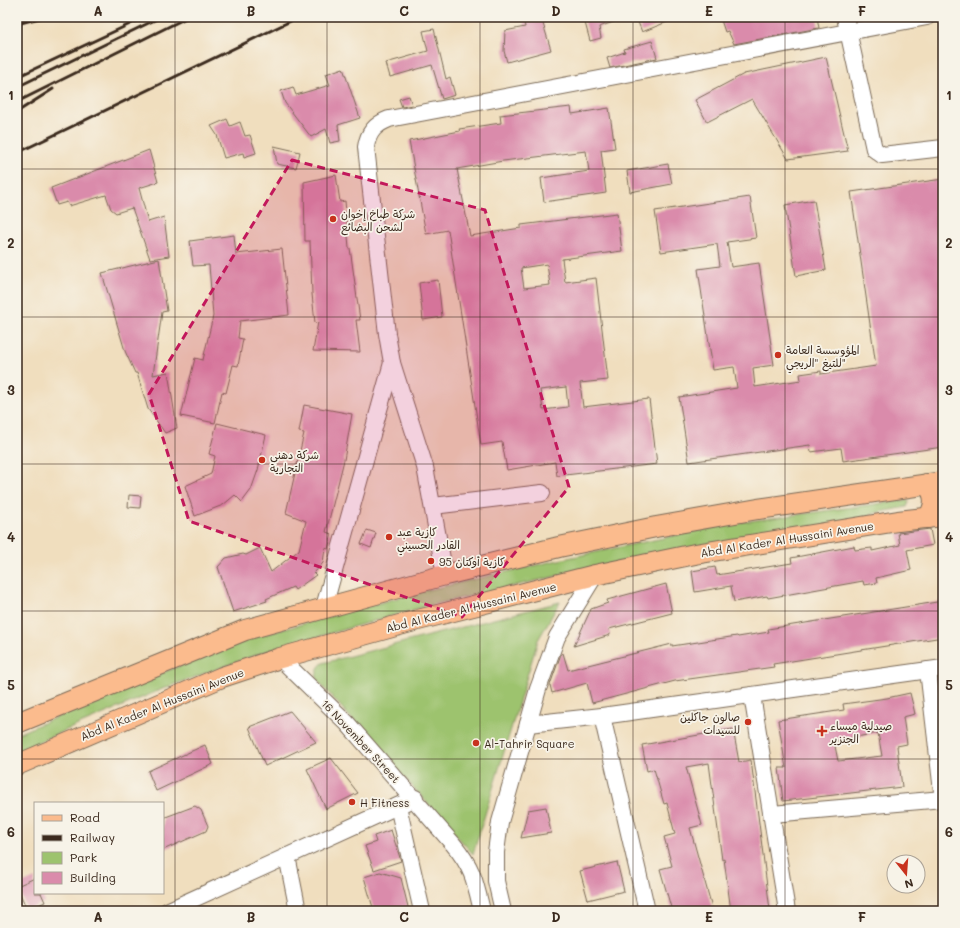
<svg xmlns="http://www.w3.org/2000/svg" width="960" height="928" font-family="Mali,'Playpen Sans Arabic',sans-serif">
	<rect width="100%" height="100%" fill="#f7f3e8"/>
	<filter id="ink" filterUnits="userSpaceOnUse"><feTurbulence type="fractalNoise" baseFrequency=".025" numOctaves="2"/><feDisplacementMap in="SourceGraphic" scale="8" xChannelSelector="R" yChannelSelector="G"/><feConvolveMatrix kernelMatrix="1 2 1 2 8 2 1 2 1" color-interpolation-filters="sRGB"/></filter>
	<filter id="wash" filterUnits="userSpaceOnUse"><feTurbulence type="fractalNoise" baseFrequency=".012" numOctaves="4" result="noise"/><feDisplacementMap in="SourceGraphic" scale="16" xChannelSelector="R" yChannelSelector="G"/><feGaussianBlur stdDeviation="0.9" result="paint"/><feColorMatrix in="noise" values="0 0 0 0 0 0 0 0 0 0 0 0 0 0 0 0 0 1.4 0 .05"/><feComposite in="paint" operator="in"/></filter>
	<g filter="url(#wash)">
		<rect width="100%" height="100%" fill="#f0debe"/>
		<g fill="#9dc36e" stroke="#6c7646">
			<path d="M906,500l3,2 -2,5 -32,6 -13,7 -253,44 -182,42 -163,46 -97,35 -150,64v-17l127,-54 104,-41 171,-47 144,-33 172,-36z"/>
			<path d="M560,602l-22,38 -65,214 -156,-174c-1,-7 0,-13 6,-17z"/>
		</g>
		<g id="blocks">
			<g fill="#da8bab" fill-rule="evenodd">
				<path d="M523,17h18l10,33 -44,12 -3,-11 1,-20 20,-4z"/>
				<path d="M591,17h31v2l-23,8 2,11 -11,3 -6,-22z"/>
				<path d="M636,17h40l1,1 -35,14z"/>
				<path d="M730,17h87l2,11 -85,16 -6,-13 -3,1 -4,-12z"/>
				<path d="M434,29l12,50 4,-2 5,18 -13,4 -10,-34 -42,12 -4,-14 42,-12 -5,-20z"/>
				<path d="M652,41l5,17 -47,10 -3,-10 18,-6 -1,-3z"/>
				<path d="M826,57l22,94 -60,8 -36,-60 -45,23 -12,-22 49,-26z"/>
				<path d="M343,68l17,50 -22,7 2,16 -10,2 -4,-14 -15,8 -26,-34 -4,-12 12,-4 3,8 34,-10 -4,-11z"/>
				<path d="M409,96l3,9 -10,2 -3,-8z"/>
				<path d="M571,107l1,7 37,-6 6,40 -14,2 5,43 -62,9 -3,-24 48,-7 -3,-20 -83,10 -46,8 13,67 51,-8v-3l96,-12 5,38 -60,8 3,23 31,-4 12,102 -28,3 3,24 66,-8 8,65 -100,12 -2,-14 -48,8 -5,-28 -21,3 -33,-215 -22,4 -17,-93 51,-10 -1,-2 42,-6 -1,-8zM547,264l3,21 -26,3 -3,-20zM566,387l2,20 -25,3 -3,-20z"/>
				<path d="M227,119l3,7 10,-4 5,14 5,-1 6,18 -12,4 -1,-4 -19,5 -7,-23 -6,-9z"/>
				<path d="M274,146l26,6 -4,16 -19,-4z"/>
				<path d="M149,150l9,32 -19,6 9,34 16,-5 5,39 -19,3 -18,-51 -16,5 -5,-4 -5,-14 -37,11 -2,-4 -10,3 -6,-17z"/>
				<path d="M668,164l4,20 -42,8 -3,-21z"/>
				<path d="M336,175l4,27 5,-1 4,47h1l10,72h-4l4,32 -47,-1 5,-29 -3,1 -3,-29 -2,-53h-5l-1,-59z"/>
				<path d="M943,179v268l-100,14 -2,-13 -30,4 -1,-7 -121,17 -10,-65 58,-9 -3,-21 -21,3 -15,-101 22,-3 -3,-22 -56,8 -6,-41 95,-14 6,41 -29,4 4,25 28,-4 15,102 -21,3 2,19 46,-7 -1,-6 21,-3v3l55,-8 -25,-174z"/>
				<path d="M814,200l12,70 -30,6 -11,-71z"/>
				<path d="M234,235l2,19 46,-5 7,66 -49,6 -2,17 5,1 -5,27 -5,-1 -7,28 -4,-1 -7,31 -34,-7 14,-58 8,2 10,-44 -4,-51 -16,1 -3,-25z"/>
				<path d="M159,259l8,52 -5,1 -9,63 15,-3 9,56 -12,5 -17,-24 -11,-36h-2l-10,-22 -23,-78z"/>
				<path d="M438,280l4,37 -19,3 -4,-37z"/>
				<path d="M304,405l48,9 -8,46 -18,72 6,2 -4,15 -3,-1 -2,15 -9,10 2,2 -21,15 -2,-3 -27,12 1,2 -34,11 -15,-45 8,-9 17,-4 3,1 14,-7 11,24 28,-22 7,-29 -20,-8 18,-80 -5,-1z"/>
				<path d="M217,423l49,12 -8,35 -7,20 -9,12 -7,-7 -12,10 -28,11 -10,-30 26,-12 4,-18 -6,-2z"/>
				<path d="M129,495l12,1 -1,12 -12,-1z"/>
				<path d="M930,529l3,16 -26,5 4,20 -35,8 1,5 -13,2 -1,-4 -95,17 -1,-2 -33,6 -3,-16 -36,6 -3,-21 23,-4 2,8 75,-12 -1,-5 63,-12 1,4 17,-2v3l28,-6 -2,-12z"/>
				<path d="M367,530l9,3 -5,15 -10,-4z"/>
				<path d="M666,584l6,29 -63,16 1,6 -36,11 17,-37 17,-6 -1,-3z"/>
				<path d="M943,601v36l-170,27 1,3 -99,14 -83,22 -5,-20 -35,10 -2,-8 11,-31 2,-1 5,17 104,-26v2l65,-10 1,1 31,-5 -1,-3z"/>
				<path d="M910,693l5,21 -12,3 4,27 -10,2 5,41 -119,14 -4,-33h7l-8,-48 66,-10 -1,-6 44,-6zM878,733l4,23 -44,5 -4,-20z"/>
				<path d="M290,711l26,31 -51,24 -16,-39z"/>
				<path d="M733,729l6,33 12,-2 19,150 -39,1 -7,-52 -2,1 -13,-97 -23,4 16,58 -12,3 23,83h-41l-12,-42 12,-3 -8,-29 11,-3 -8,-31 -3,1 -10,-35 -7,2 -5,-26z"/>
				<path d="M205,745l8,19 -57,27 -8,-20z"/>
				<path d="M331,758l27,35 -32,16 -19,-40z"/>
				<path d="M195,806l6,4 7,16 -2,5 -43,19v-32z"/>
				<path d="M546,807l5,26 -30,5 7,-28z"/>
				<path d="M391,830l10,31 -27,9 -9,-24 11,-4 -2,-6z"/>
				<path d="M617,862l7,29 -36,9 -8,-29z"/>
				<path d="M380,872l21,6 8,33h-35l-10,-34z"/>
				<path d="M35,878v15h6l4,9 -18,8 -10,-24z"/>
			</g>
		</g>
	</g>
	<g filter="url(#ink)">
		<use href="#blocks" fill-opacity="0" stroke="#7a6956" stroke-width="1"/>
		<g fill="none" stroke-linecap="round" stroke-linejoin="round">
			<g stroke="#7a6956" stroke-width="18">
				<g id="minor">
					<path d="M845,17l29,132 8,6 61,-7"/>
					<path d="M433,506l109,-13"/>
					<path d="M445,575l-20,-108 -33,-104 -5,-29 -21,-187c2,-15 10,-23 23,-28l538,-102"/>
					<path d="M324,607l68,-244"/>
					<path d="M280,658l67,65 106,121c20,24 22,37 29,67"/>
					<path d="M928,670l15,130"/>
					<path d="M752,695l35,216"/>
					<path d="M602,716l45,195"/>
					<path d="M528,724l74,-8 341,-48"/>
					<path d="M398,806l24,105"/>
					<path d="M772,814l171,-15"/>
					<path d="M287,856l11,55"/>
					<path d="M167,911l248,-113"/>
					<path d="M503,911l-7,-30v-29l4,-30 38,-133 19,-52 38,-62"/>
				</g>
			</g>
			<g stroke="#7a6956" stroke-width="22">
				<g id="major">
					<path d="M927,484c9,11 9,22 1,34"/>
					<path d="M17,723l228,-93 200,-55 114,-28 97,-20 102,-18 185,-27"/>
					<path d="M17,765l205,-88 58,-19 134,-37 181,-46 100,-21 203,-33 45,-5"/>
				</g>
			</g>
			<use href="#minor" stroke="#fff" stroke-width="16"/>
			<use href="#major" stroke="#fbbb8d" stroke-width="20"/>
			<g stroke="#3b2a1e" stroke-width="3">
				<path d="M17,24l26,-7"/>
				<path d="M17,77l128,-60"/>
				<path d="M17,87l144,-70"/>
				<path d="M17,102l171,-85"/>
				<path d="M17,112l36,-23"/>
				<path d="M17,153l282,-136"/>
			</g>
		</g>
	</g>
	<path fill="#c2185b" fill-opacity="0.2" stroke="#c2185b" stroke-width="3" stroke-dasharray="8 5" stroke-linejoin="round" d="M292,160l193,50 84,277 -107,130 -273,-96 -40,-127z"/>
	<path fill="none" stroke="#3b2a1e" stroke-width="1" stroke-opacity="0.55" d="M175,17v894M327,17v894M480,17v894M633,17v894M785,17v894M17,169h926M17,317h926M17,464h926M17,611h926M17,759h926"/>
	<g fill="#c8321e" stroke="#f7f3e8" stroke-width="1.5">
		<circle cx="333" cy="219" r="4"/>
		<circle cx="778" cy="355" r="4"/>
		<circle cx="262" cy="460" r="4"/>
		<circle cx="389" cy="537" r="4"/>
		<circle cx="431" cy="561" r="4"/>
		<circle cx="748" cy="722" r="4"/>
		<path d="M820 725h4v4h4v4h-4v4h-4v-4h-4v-4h4z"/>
		<circle cx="476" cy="743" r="4"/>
		<circle cx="352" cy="802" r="4"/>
	</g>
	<g text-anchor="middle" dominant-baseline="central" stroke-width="3.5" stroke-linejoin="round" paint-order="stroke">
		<g font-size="11" fill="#3b2a1e" stroke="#f7f3e8" text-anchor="start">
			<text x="341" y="213">شركة طباخ إخوان<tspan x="341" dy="13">لشحن البضائع</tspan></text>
			<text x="786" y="349">المؤوسسة العامة<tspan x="786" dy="13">للتيغ "الريجي"</tspan></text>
			<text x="270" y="454">شركة دهني<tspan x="270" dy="13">التجارية</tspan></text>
			<text x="397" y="531">كازية عبد<tspan x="397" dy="13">القادر الحسيني</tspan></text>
			<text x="439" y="561">كازية أوكتان 95</text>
			<text x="740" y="716" text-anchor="end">صالون جاكلين<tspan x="740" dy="13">للسيدات</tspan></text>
			<text x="830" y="725">صيدلية ميساء<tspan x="830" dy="13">الجنزير</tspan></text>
			<text x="484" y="743">Al-Tahrir Square</text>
			<text x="360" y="802">H Fitness</text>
		</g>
		<g font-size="11" fill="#3b2a1e" stroke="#f7f3e8">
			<text transform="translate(787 539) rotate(-9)">Abd Al Kader Al Hussaini Avenue</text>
			<text transform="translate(471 607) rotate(-14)">Abd Al Kader Al Hussaini Avenue</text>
			<text transform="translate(162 704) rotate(-22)">Abd Al Kader Al Hussaini Avenue</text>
			<text transform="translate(361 741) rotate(47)">16 November Street</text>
		</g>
	</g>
	<rect width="960" height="928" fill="none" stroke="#f7f3e8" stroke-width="44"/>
	<rect x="34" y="802" width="130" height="92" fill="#f7f3e8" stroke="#aca397"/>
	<rect x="42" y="815" width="20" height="6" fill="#fbbb8d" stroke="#aca397"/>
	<text x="70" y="822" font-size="12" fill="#3b2a1e">Road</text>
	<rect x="42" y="835" width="20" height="6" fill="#3b2a1e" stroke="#aca397"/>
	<text x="70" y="842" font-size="12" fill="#3b2a1e">Railway</text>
	<rect x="42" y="852" width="20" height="12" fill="#9dc36e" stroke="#aca397"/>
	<text x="70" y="862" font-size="12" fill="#3b2a1e">Park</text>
	<rect x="42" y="872" width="20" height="12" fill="#da8bab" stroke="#aca397"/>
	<text x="70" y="882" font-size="12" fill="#3b2a1e">Building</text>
	<g transform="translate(906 874) rotate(163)"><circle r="19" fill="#f7f3e8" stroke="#aca397"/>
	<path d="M0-3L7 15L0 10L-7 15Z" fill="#c8321e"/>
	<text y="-6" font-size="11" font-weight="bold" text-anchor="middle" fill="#3b2a1e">N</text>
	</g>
	<rect x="22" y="22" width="916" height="884" fill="none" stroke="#3b2a1e" stroke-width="1.5"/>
	<g font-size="13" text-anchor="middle" font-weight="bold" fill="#3b2a1e">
		<text x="98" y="16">A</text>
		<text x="251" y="16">B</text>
		<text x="404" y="16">C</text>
		<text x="556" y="16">D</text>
		<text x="709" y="16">E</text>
		<text x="862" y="16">F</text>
		<text x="11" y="100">1</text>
		<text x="949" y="100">1</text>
		<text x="11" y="248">2</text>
		<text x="949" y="248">2</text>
		<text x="11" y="395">3</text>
		<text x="949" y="395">3</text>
		<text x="11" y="542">4</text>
		<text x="949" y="542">4</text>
		<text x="11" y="690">5</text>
		<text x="949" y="690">5</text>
		<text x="11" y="837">6</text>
		<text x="949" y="837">6</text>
		<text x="98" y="922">A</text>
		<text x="251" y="922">B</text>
		<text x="404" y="922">C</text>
		<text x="556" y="922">D</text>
		<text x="709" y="922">E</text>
		<text x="862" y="922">F</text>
	</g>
</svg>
